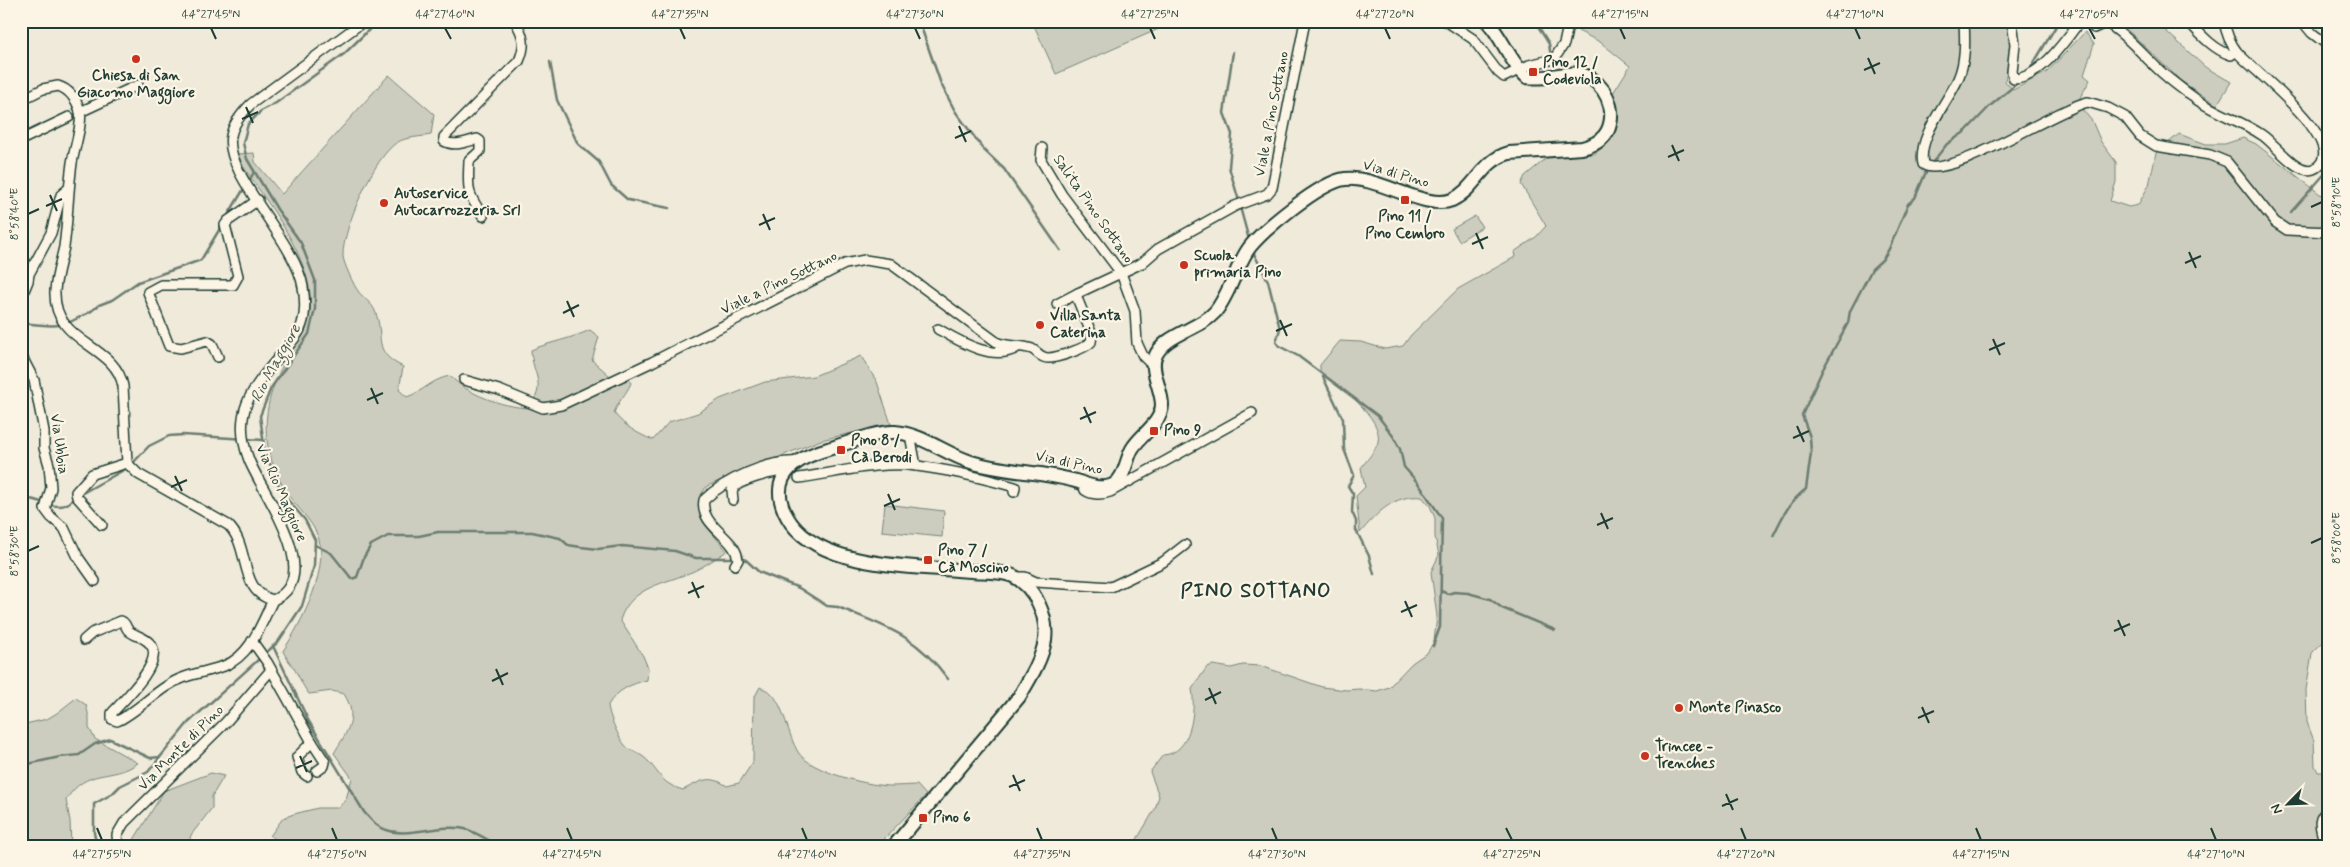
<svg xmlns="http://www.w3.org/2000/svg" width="2350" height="867" font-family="Mynerve,sans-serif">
	<rect width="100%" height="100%" fill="#efeada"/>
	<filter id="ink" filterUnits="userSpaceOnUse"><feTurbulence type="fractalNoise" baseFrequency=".02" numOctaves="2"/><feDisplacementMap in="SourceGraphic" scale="10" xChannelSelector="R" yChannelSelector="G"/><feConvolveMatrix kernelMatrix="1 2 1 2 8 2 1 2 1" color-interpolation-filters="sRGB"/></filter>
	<g filter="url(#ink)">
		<g fill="#cccdbf" stroke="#76857a">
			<path d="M1032,21h145l-121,53z"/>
			<path d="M1577,21h358l1,4 17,-1 1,-3h55l1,31 -5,29 8,9 34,-18 38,-40 9,12 -10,31 6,5 -13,23 15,18 9,21 15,20v20l-6,19 19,6 9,-2 11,-20 7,-32 23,-19 27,10h19l18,-6 13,6 64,50 9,3v439l-17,17 -6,37 1,32 7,19 1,25 3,6h6l5,-8v82h-1196l22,-37 4,-13 -9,-24 13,-17c28,-1 33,-44 29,-66l15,-22 6,-2 18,3 12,-3 18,1 61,21 24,3 13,-1 18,2 12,-4 23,-24 16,-11 6,-11 3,-25 -6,-44 8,-17 -4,-18v-19l-5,-12 -8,-9c-28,-3 -45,16 -62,36l-4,-37 9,-9 -4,-19c5,-7 15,-18 17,-26 6,-24 -41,-58 -58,-71v-6l20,-24 21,1 24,7 18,-3 8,-11 47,-46 57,-32 -1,-5 22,-15 10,-11 -25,-42 4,-8 23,-19 46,-3 12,-9 10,-15 2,-14 -5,-23 17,-27 -30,-24 -22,-11z"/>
			<path d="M2118,21h37l50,46 26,15 -14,23 -36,-24z"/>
			<path d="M389,75l45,39 -3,21c-10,2 -25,2 -33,7 -23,12 -56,88 -55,114 0,6 11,30 15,35 5,7 14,12 17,20 11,26 -5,40 28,56l-4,23 8,7c17,-6 25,-18 43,-21 19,19 51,30 77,32 22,-22 5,-33 4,-58 19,-8 40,-11 59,-20l9,7 -7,23 18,16 18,3 3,4c-5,12 -13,18 -17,30 10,13 24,21 39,27l16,-18 29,-9 22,-14 45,-17 49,-6 47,-20 16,26 14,42 -70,16 -114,46c-21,24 4,45 20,65 -11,7 -22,15 -33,20 -29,13 -63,15 -74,49l23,36 5,12 -1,12c-16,4 -30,10 -39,25 1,11 12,38 21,44 7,4 14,6 20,13 13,15 14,22 34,28 18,-9 26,-16 44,-4l12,-3 14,-21 1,-64 6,-11c3,2 8,3 10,5 14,12 18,44 28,60 12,20 74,35 96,34 8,0 15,-1 23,-1l9,10 -41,43 -3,8h-592l-20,-10 13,-18 11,-4 24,-6h20l8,-9 6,-21 -18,-25c13,-21 25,-36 10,-59l-12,-3 -23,3c-7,-9 -8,-14 -13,-22 -4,-8 -9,-12 -13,-21 18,-27 50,-87 33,-119 -7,-14 -18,-24 -27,-36 -11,-16 -20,-38 -22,-56 -4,-31 7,-61 22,-86 5,-8 14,-16 17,-25 21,-54 -35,-120 -63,-163l-5,-12 16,-1 1,9 27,32z"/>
			<path d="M1475,216l7,11 -23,14 -7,-12z"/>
			<path d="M885,504l59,7 -2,26 -60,-6z"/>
			<path d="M76,698l10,7 3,12v11l6,11 43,24c-27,19 -51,3 -72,37l4,21 1,25h-50v-121l26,-6 10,-6z"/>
			<path d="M211,773l13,3 -12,20v12l-21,27 -3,11h-58l34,-55z"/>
		</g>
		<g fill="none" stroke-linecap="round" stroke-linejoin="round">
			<g stroke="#6c7d71" stroke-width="2.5">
				<path d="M919,21l22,63 14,27 29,39 20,19 56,81"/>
				<path d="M1535,21l14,23 2,13"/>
				<path d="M1233,52l-9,61 8,21 -3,33 10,34"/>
				<path d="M550,62l7,38 21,44 21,18 12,23 17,15 41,8"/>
				<path d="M2029,71l30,-50"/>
				<path d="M1932,163l15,-19 19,-13 24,-25 30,-25"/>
				<path d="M248,183l6,-11"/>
				<path d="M1240,207l9,33"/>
				<path d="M2291,212l38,-43"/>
				<path d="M1253,252l15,29 12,48 -4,13 3,4 19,10 80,60 15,20 7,13 4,18 14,16 24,35 -2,109 -7,19"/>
				<path d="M68,323l22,-11 9,-7 13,-5 26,-18 63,-22 44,-73"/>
				<path d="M21,324c14,-1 26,3 39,1"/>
				<path d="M1323,377l20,42 1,30 10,26 -6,11 5,8 -1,18 4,9v9l13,26 5,18"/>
				<path d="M132,464l17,-18 20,-10 14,-1 80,5"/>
				<path d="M21,492l6,7c14,-1 33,17 47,-1"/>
				<path d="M79,495l50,-28"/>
				<path d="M1773,536c10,-20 15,-33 33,-47l5,-36 -1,-16 -8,-22 20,-44 26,-48 2,-12 22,-42 11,-10 6,-10 19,-45 7,-6 13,-31"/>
				<path d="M315,545l16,8 21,26 5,-2 7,-20 7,-12 17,-9h31l19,-4h94l28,6 8,7 13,2 17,2 24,-3 53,5 21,7h39"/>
				<path d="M740,558l6,2 13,12 40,16 28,18 11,1c49,20 78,28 110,72"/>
				<path d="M1441,591l7,3 6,-2 14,1 22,6 12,9 53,22"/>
				<path d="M273,646l35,74 56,92c5,6 10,12 17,16 25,12 57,-5 84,1 11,3 24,12 35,17"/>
				<path d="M21,760l7,4 32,-7 19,-2 16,-11 15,-5 40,19 10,-1"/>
				<path d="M97,846l-3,-13v-29l18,-10 8,-8 28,-14 40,-49 90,-81 24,-36 12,-40 1,-26 -10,-20 -23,-27 -17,-41 -5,-36 11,-28 38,-54 6,-25v-29l-14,-37 -24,-34 -30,-50 -4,-16 5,-19 13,-13 15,-8 68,-49 34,-33"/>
			</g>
			<g stroke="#1f3d34" stroke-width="12">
				<g id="street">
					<path d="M1446,21l27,18 25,33 6,5 25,-12 25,-6 10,-15 5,-23"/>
					<path d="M1964,21c1,19 2,40 -6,58 -10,23 -41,58 -35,85 23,19 134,-56 165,-62l20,6 17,9 15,19 16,10 54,9 17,7 48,60 12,8 42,2"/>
					<path d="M2012,21l3,23 -3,28 2,7c25,0 52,-39 66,-58"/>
					<path d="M2188,21c12,13 26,29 43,34l5,-4"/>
					<path d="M2302,21l10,12 17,13"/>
					<path d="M2094,28l11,-5 5,2c18,12 32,29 47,43 11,11 24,20 36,29 21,16 47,23 69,38 13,8 38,45 55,32 33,-25 -65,-97 -80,-115 -7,-9 -11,-19 -13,-31"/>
					<path d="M21,100l22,-11 15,-3c11,3 19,14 22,25 3,12 -6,39 -8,52 -4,28 -4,56 -8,84 -3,14 -8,29 -9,44 -2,54 60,52 68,95l4,77 11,11 90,51c23,21 10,67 45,75 54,-23 -12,-109 -24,-140 -19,-49 5,-73 34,-108 7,-8 16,-17 19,-28 4,-12 3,-25 1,-37 -7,-45 -80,-114 -72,-151 2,-12 12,-24 20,-32l113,-83"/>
					<path d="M80,112l58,-27"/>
					<path d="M21,140l48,-23"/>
					<path d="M1042,148l-1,12 21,35 59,78 14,38 2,32 6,13 12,12"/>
					<path d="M483,216c-17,-24 -15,-27 -14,-55l11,-10v-10l-3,-2c-11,3 -23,8 -33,2v-4l75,-76c7,-16 5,-25 -4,-40"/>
					<path d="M21,298l7,-17 1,-7 22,-41 10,-38 7,-6"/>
					<path d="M1057,304l21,-11"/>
					<path d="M938,329c21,12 56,34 80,18"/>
					<path d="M21,355l13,25 10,51v17l5,17 2,23 -6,21 6,8 13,11 14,29 17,24"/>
					<path d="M218,357l-6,-13 -5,-3 -26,7 -12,-2 -21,-54 13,-7h72l5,-9 -13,-51 3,-4 30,-21"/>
					<path d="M464,380l35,10 44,18 18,-3 91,-43 193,-98 20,-4 26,4 107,79c11,4 23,2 34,6 6,3 8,9 16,9 10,0 38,-10 43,-16l1,-7 -15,-37 1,-5 64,-30 16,-14 77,-43 32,-12 5,-6 33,-167"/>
					<path d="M910,435l6,31"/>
					<path d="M799,478c38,-5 80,-17 118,-12 33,4 66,12 98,21l-1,5"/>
					<path d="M1083,484l2,6c7,5 17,5 25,2l142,-79"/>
					<path d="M733,500l-1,-10c6,-10 43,-19 55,-19"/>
					<path d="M102,525l-25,-28 -1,-5 16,-18 35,-11"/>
					<path d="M735,565l3,-5c-2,-24 -39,-33 -34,-60 20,-20 65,-40 93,-38"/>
					<path d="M1015,577h10l11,5 75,5 52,-25 22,-17"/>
					<path d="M84,640l8,-7 29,-12c5,2 4,5 7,9 7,7 17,6 23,15 13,17 -27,55 -39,68v6l5,2c15,-6 35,-26 50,-35 17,-12 38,-13 57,-20 27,-10 38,-44 49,-66"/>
					<path d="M252,641l15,21 45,80 -15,15 5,15 5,4"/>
					<path d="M312,742l13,20 -1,4 -7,5"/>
					<path d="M118,846l-1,-11 7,-12 102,-101 45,-52"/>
					<path d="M2321,846l3,-5c-4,-15 -8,-22 5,-32"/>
				</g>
			</g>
			<g stroke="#1f3d34" stroke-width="16">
				<path id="secondary" d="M894,846l125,-149c10,-17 23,-37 26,-57 3,-24 -10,-53 -32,-64 -11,-5 -28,-4 -41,-5 -53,-5 -146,-1 -181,-48 -9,-13 -15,-30 -8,-45 9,-17 28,-24 45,-29 18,-5 49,-18 67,-17 27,2 50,22 76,30 35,11 73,9 108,20 11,4 23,8 34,3 12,-7 13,-25 19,-36 9,-15 29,-25 30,-44 0,-15 -12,-34 -7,-48 9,-23 44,-27 60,-45 14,-17 20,-42 32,-61 13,-20 74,-69 98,-72 32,-4 80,32 107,21 24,-11 29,-39 57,-47l73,-5c13,-3 25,-10 28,-24 3,-11 0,-24 -7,-34 -22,-31 -48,-8 -76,-13 -17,-14 -24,-39 -40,-56"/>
			</g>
			<use href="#street" stroke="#fcf5e5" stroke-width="9"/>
			<use href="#secondary" stroke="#fcf5e5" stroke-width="12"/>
		</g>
	</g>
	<path fill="none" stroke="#1f3d34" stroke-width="2" d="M211,28l5,11M445,28l6,11M680,28l5,11M915,28l5,11M1150,28l5,11M1385,28l5,11M1620,28l5,11M1855,28l5,11M2089,28l6,11M1868,58l7,16M1864,70l16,-7M246,107l7,16M242,119l16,-7M959,126l7,16M955,138l16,-7M1672,145l7,16M1668,157l16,-7M50,195l7,16M46,206l16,-7M2311,207l11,-5M28,214l11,-5M763,214l7,16M759,225l16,-7M1476,233l7,16M1472,244l16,-7M2189,252l7,16M2185,263l16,-7M567,301l7,16M563,313l16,-8M1280,320l7,16M1276,331l16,-7M1993,339l7,16M1989,350l16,-7M371,388l7,16M367,400l16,-7M1084,407l7,16M1080,419l16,-7M1797,426l7,16M1793,438l16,-7M175,476l7,15M171,487l16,-7M888,494l7,16M884,506l16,-7M1601,513l7,16M1597,525l16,-7M2311,543l11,-5M28,551l11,-5M692,582l7,16M688,593l16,-7M1405,601l7,16M1401,612l16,-7M2118,620l7,16M2114,631l16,-7M496,669l7,16M492,681l16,-8M1209,688l7,16M1205,700l16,-8M1922,707l7,16M1918,718l16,-7M300,756l7,16M296,768l16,-7M1013,775l7,16M1009,787l16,-7M1726,794l7,16M1722,806l16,-7M97,828l5,12M332,828l5,12M567,828l5,12M802,828l5,12M1037,828l5,12M1272,828l5,12M1506,828l6,12M1741,828l5,12M1976,828l5,12M2211,828l5,12"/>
	<g fill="#c8321e" stroke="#fcf5e5" stroke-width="2">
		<circle cx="136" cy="59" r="5"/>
		<rect x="1528" y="67" width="10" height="10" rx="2.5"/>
		<rect x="1400" y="195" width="10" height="10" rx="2.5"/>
		<circle cx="384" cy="203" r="5"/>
		<circle cx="1184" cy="265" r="5"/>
		<circle cx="1040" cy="325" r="5"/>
		<rect x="1149" y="426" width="10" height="10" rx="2.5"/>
		<rect x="836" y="445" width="10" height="10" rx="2.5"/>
		<rect x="923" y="555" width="10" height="10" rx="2.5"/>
		<circle cx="1679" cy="708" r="5"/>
		<circle cx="1645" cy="756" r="5"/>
		<rect x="918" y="813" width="10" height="10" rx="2.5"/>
	</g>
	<g text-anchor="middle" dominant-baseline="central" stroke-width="4.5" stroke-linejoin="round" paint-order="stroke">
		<g font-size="15" font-weight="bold" fill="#1f3d34" stroke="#fcf5e5" text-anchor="start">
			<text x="1543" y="63">Pino 12 /<tspan x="1543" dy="17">Codeviola</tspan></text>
			<text x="136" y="76" text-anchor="middle">Chiesa di San<tspan x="136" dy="17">Giacomo Maggiore</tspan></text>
			<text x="394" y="194">Autoservice<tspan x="394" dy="17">Autocarrozzeria Srl</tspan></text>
			<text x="1405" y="217" text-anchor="middle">Pino 11 /<tspan x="1405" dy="17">Pino Cembro</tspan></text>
			<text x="1194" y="256">Scuola<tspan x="1194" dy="17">primaria Pino</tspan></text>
			<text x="1050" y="316">Villa Santa<tspan x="1050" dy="17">Caterina</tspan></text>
			<text x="1164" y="431">Pino 9</text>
			<text x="851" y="441">Pino 8 /<tspan x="851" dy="17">Cà Berodi</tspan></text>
			<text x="938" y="551">Pino 7 /<tspan x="938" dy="17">Cà Moscino</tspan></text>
			<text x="1689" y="708">Monte Pinasco</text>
			<text x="1655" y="747">Trincee -<tspan x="1655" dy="17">Trenches</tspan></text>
			<text x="933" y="818">Pino 6</text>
		</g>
		<g font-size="15" fill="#1f3d34" stroke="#fcf5e5">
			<text transform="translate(1272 114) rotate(-79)">Viale a Pino Sottano</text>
			<text transform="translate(1396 174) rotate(16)">Via di Pino</text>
			<text transform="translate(1093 209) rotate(55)">Salita Pino Sottano</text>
			<text transform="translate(779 283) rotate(-26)">Viale a Pino Sottano</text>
			<text transform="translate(59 444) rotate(82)">Via Ubbia</text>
			<text transform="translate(1069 463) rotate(12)">Via di Pino</text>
			<text transform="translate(281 493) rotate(66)">Via Rio Maggiore</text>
			<text transform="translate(181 748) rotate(-45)">Via Monte di Pino</text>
		</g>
		<g font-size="16" font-style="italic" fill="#455d53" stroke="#fcf5e5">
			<text transform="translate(276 363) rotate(-61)">Rio Maggiore</text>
		</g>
		<g font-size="20" font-weight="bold" letter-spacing="1" fill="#1f3d34" stroke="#fcf5e5">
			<text x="1256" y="591">PINO SOTTANO</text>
		</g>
	</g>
	<rect width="2350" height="867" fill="none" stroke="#fcf5e5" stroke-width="55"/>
	<g transform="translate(2288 804) rotate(246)" stroke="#fcf5e5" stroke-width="4" paint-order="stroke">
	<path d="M0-4L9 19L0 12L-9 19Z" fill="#1f3d34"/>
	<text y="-8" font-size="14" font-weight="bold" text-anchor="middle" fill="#1f3d34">N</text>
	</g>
	<rect x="28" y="28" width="2294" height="812" fill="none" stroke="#1f3d34" stroke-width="2"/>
	<g font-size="12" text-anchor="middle" fill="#1f3d34">
		<text x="211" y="18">44°27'45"N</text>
		<text x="445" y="18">44°27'40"N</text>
		<text x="680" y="18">44°27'35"N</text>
		<text x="915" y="18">44°27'30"N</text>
		<text x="1150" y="18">44°27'25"N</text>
		<text x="1385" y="18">44°27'20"N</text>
		<text x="1620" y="18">44°27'15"N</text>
		<text x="1855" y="18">44°27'10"N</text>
		<text x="2089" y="18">44°27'05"N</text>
		<text transform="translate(2336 202) rotate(-90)" y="4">8°58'10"E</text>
		<text transform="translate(14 214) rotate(-90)" y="4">8°58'40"E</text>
		<text transform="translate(2336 538) rotate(-90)" y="4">8°58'00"E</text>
		<text transform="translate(14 551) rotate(-90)" y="4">8°58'30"E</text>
		<text x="102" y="858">44°27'55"N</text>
		<text x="337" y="858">44°27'50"N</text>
		<text x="572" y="858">44°27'45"N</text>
		<text x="807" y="858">44°27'40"N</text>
		<text x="1042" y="858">44°27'35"N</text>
		<text x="1277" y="858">44°27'30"N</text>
		<text x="1512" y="858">44°27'25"N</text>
		<text x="1746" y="858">44°27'20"N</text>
		<text x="1981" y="858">44°27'15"N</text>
		<text x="2216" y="858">44°27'10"N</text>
	</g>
</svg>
